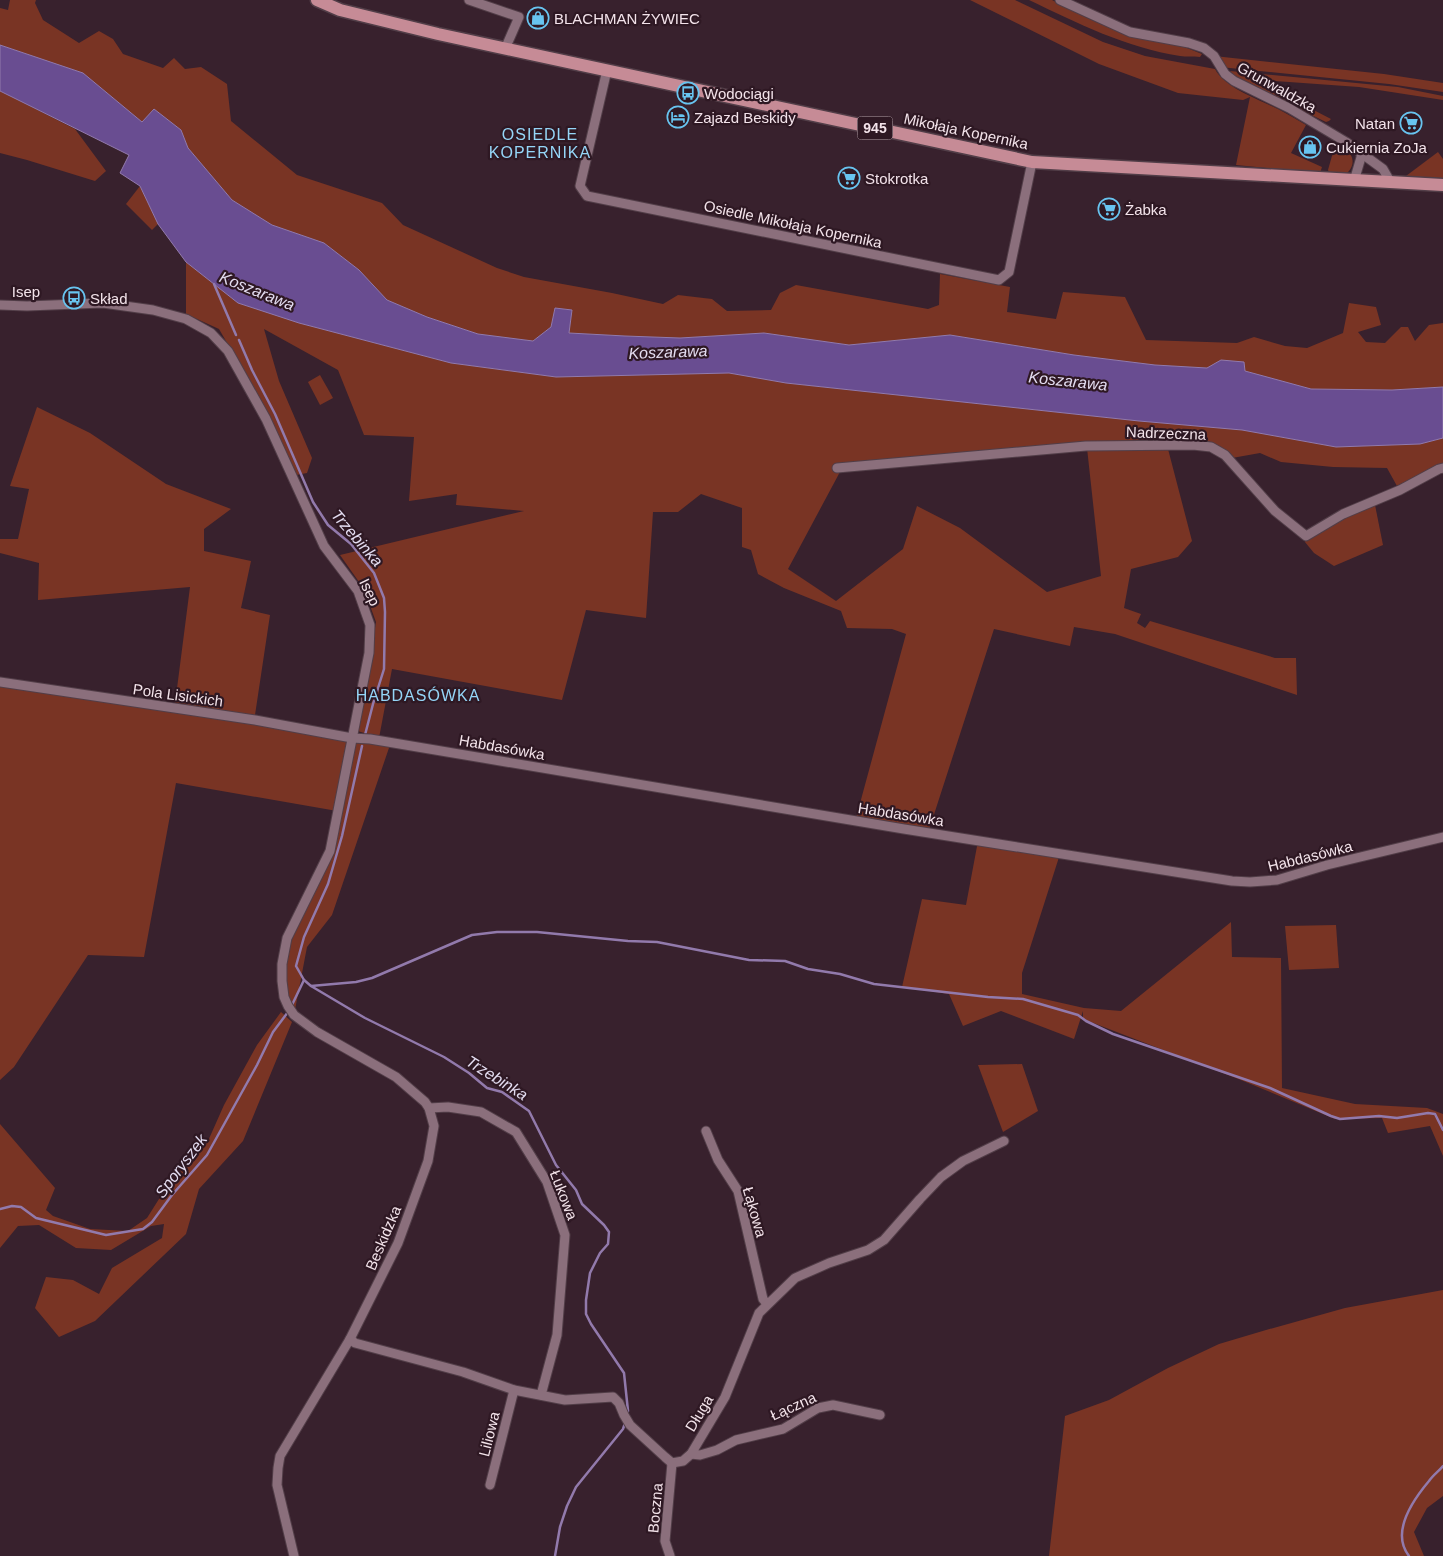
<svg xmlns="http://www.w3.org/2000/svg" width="1443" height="1556" font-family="Helvetica,sans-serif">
	<rect width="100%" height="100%" fill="#38212d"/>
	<g fill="#793424">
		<path d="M10,0h26l-1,3 8,17 36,23 20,-12 14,8 10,15 40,14 11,-10 11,11 16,-2 26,17 4,37 66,54 85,28 21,22 94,43 27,9 88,16 51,11 15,-9 34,4 15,12 44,-1 9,-17 16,-8 132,24 11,-4 1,-31 70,13 -3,25 49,7 7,-27 62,5 21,43 91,3 17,-6 31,9 22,2 36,-15 6,-30 27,4 5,18 -23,7 8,10 19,1 16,-16h7l7,14 14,-16 14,-2v64l-51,3 -81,-1 -66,-18 -24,-11 -13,8 -53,-3 -81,-10 -124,-20 -101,10 -85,-12 -84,5 -55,-2 -56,-3 3,-23 -17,-2 -4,19 -18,14 -55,-7 -51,-17 -40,-17 -28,-30 -35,-27 -52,-18 -40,-25 -44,-52 -7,-18 -27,-21 -12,13 -59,-49 -83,-28v-37l8,2z"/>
		<path d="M970,0h45l88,42 42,14 70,13c10,19 45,31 63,40 10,5 19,11 28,16l-15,28 31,14 -2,6 -84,-8 14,-68 -7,3 -65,-7 -79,-29z"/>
		<path d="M1029,0h23l33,17 45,19 47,8 25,10 -2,3c-7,-1 -14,0 -20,-1 -53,-8 -103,-33 -151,-56z"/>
		<path d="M1214,56l170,18 59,9v9l-54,-8 -169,-17z"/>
		<path d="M1230,71l168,16 45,9v4l-84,-13 -84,-6 -2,8 58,30 -2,2 -3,1 -86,-41z"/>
		<path d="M0,91l75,38 31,42 -11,10 -68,-21 -27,-7z"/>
		<path d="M1341,144c11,9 17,19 5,30l-17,-2 -1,-2 7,-25z"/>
		<path d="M1438,152l5,7v20l-37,-3z"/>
		<path d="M140,186l18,38 -6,6 -26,-26z"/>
		<path d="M186,262l52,41 61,20 152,40 105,14 173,-4 57,10 353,38 103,9 94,17 84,-3 23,-6v27h-4l-42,21 -10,-18 -54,-1 -52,-5 -21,-9 -28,5 -21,-11 -126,-5 -88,7 -156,21 -53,99 48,32 67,-52 14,-43 43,22 87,64 54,-16 -14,-128 81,1 24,92 -14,16 -47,12 -7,39 17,6 -4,9 8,5 5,-7 125,37h21l1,37 -182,-61 -41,-7 -4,19 -76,-17 -66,204 -72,-15 50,-184 -14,-5 -45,-1 -6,-17 -57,-23 -26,-14 -7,-24 -9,-3v-39l-41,-14 -23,18h-25l-7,106 -60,-8 -24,90 -170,-31 -13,69 -21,-7 18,-109 -12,-33 -24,-34 184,-44 -68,-6 1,-11 -48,7 5,-64 -50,-2 -26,-65 -74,-41 15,52 33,77 -5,15 -11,2 -25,-56 -52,-90 -33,-15z"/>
		<path d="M320,375l13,23 -13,7 -12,-23z"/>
		<path d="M37,407l53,26 76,51 65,25 -27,20v22l47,10 -10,47 29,7 -15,100 97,23 39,4 -59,173 -25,32 -13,68 -10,-18 3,-59 43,-87 7,-40 -161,-28 -32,174 -56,-2 -74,112 -14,13v-395l175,19 15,-117 -152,13 1,-37 -39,-10v-14h18l11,-50 -19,-3z"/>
		<path d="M1374,500l9,45 -49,21 -20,-13 -9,-11 1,-6z"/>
		<path d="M978,841l82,13 -38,119v21l62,14 37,3 110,-89 1,35 49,1 1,130 73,16 72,4 16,6v42l-13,-30 -42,7 -6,-15 -47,1 -94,-39 -158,-61v-8l-9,28 -73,-28 -38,15 -14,-32 -47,-7 20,-88 44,6z"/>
		<path d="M1336,925l3,43 -50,2 -4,-44z"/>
		<path d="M281,1012l11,10 -49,119 -44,48 -13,45 -91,87 -36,16 -24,-29 11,-31 27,3 26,14 13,-26 50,-30 2,-14 -13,2 -40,24 -35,-2 -37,-23 -21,1 -18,22v-124l55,64 -9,22 7,6 37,13 38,2 19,-13 29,-46 32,-31 16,-36 33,-60z"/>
		<path d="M1022,1064l16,47 -35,21 -25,-67z"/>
		<path d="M1443,1290v206l-16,12 -13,24 10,24h-375l16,-140 44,-16 59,-32 51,-24 47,-14 79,-22z"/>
	</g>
	<path fill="#694d91" stroke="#927aac" d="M0,45l83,28 59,49 12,-13 27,21 7,18 44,52 40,25 52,18 35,27 28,30 40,17 51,17 55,7 18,-14 4,-19 17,2 -3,23 56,3 55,2 84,-5 85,12 101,-10 124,20 81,10 52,3 14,-8 23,2 1,9 66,18 81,1 51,-3v51l-23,6 -84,3 -94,-17 -103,-9 -353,-38 -57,-10 -173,4 -105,-14 -152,-40 -61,-20 -52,-41 -28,-38 -18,-38 -20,-13 9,-18 -129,-64z"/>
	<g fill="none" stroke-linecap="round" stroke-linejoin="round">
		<g stroke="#927aac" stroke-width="2.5">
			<path d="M214,284l22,51"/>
			<path d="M239,340l13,30 23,44 38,88 15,23 23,19 23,29 10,25 1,14 -1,57 -11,35 -8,31"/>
			<path d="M362,746l-20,90 -14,48 -24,53 -8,29 8,14 7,6 54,32 79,39 25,16 18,15 15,4 27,19 27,54 20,25 6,14 22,21 5,7 -1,12 -8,9 -10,20 -4,27v14l5,10 33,49 4,38 -1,4"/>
			<path d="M311,986l45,-4 16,-4 100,-43 25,-3h40l91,9 29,1 92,18 36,1 23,8 32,5 34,10 114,13 35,2 55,16 8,6 27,13 157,54 61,28 9,3 39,-3 18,2 31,-5 7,1 8,16"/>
			<path d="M291,1007l13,-27"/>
			<path d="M0,1209l12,-3 9,1 15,11 70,17 37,-6 9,-7 20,-27 35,-40 50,-90 16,-33 15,-20"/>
			<path d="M555,1556l5,-29 7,-21 9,-19 47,-58 2,-6"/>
			<path d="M1409,1556c-19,-24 4,-56 20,-75 4,-6 10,-10 14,-15"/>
		</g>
		<g stroke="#523e48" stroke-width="11">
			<g id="minor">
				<path d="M469,0l50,17 -14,32"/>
				<path d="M1060,0l70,32 59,11 15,5 10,8 11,18 9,7 55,27 57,34 37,27 8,14"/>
				<path d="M607,70l-27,116 7,10 412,84 10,-8 23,-110"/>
				<path d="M1354,181l8,-27"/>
				<path d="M0,305l27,1 76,-3 50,7 33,9 25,14 17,18 38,68 58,127 34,45 12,34 -1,28 -39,198 -43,87 -5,26v17l2,16 4,9 6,9 23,17 79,45 29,25 4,6 5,18 -6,35 -30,82 -48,96 -70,117 -2,12 -1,17 17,71"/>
				<path d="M837,468l249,-22 107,-1 18,2 14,8 50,56 31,25 37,-22 57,-24 39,-21 4,-1"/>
				<path d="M0,682l255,38 97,18 18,1 534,90 328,52 18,1 27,-2 50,-15 116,-28"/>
				<path d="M429,1108l19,-1 33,5 35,20 31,50 18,53 -8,100 -16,60"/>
				<path d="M706,1131l12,29 20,31 25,108 4,5"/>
				<path d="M350,1339l5,4 108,29 51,18 51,10 48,-3 6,6 5,12 6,10 35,32 7,6 11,-2 8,-7 34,-57 34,-84 36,-35 34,-15 39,-13 16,-10 36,-41 21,-22 22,-16 41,-20"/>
				<path d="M691,1454l9,1 17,-5 19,-10 47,-11 35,-21 15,-3 47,10"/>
				<path d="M490,1485l24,-95"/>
				<path d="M670,1556l-5,-15 7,-78"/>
			</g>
		</g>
		<g stroke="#523e48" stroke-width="15">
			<path id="primary" d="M317,0l23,10 98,24 594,128 411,23"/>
		</g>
		<use href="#minor" stroke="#8b6f7c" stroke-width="9"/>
		<use href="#primary" stroke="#c68b96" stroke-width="12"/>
	</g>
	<defs>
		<g id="shop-ring" transform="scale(1.125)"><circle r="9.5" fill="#2e1823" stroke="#68c4f0" stroke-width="1.5"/><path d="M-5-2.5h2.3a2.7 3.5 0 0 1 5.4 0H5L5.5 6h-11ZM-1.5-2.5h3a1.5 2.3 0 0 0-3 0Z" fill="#68c4f0"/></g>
		<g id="bus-ring" transform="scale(1.125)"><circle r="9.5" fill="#2e1823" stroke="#68c4f0" stroke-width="1.5"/><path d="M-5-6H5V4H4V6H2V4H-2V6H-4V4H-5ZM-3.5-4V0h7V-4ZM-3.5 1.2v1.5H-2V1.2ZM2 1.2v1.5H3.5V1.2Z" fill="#68c4f0"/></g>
		<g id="hotel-ring" transform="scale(1.125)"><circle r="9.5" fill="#2e1823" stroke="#68c4f0" stroke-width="1.5"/><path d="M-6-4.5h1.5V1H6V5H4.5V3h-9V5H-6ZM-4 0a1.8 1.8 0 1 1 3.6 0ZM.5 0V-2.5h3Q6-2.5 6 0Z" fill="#68c4f0"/></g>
		<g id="supermarket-ring" transform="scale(1.125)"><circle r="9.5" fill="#2e1823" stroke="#68c4f0" stroke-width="1.5"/><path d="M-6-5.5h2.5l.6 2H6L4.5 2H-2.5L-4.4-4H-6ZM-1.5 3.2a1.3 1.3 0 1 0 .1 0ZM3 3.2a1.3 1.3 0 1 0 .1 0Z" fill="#68c4f0"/></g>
	</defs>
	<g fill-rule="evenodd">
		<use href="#shop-ring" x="538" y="18"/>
		<use href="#bus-ring" x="688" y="93"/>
		<use href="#hotel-ring" x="678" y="117"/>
		<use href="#supermarket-ring" x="1411" y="123"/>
		<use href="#shop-ring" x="1310" y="147"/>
		<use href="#supermarket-ring" x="849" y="178"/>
		<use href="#supermarket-ring" x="1109" y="209"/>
		<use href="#bus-ring" x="74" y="298"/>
	</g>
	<g text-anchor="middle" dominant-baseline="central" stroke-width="4.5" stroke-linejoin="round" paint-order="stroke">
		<rect fill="#2e1823" stroke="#b8a6ae" stroke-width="1" x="857.5" y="116.5" width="35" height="23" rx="4"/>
		<g font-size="14" font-weight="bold" fill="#f3e3ea">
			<text x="875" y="128">945</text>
		</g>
		<g font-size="15" fill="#f3e3ea" stroke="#2e1823" text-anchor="start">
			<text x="554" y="18">BLACHMAN ŻYWIEC</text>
			<text x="704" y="93">Wodociągi</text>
			<text x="694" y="117">Zajazd Beskidy</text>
			<text x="1395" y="123" text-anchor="end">Natan</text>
			<text x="1326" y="147">Cukiernia ZoJa</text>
			<text x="865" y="178">Stokrotka</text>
			<text x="1125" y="209">Żabka</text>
			<text x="90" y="298">Skład</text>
		</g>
		<g font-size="15" fill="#f3e3ea" stroke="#2e1823">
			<text transform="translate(1277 87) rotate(29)">Grunwaldzka</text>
			<text transform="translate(966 131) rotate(12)">Mikołaja Kopernika</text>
			<text transform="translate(793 224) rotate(12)">Osiedle Mikołaja Kopernika</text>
			<text x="26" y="291">Isep</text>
			<text transform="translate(1166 433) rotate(2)">Nadrzeczna</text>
			<text transform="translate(370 592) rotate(64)">Isep</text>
			<text transform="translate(178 695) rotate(8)">Pola Lisickich</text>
			<text transform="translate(502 747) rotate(10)">Habdasówka</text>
			<text transform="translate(901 814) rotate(9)">Habdasówka</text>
			<text transform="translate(1310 856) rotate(-14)">Habdasówka</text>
			<text transform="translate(564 1195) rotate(69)">Łukowa</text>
			<text transform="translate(755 1212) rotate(74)">Łąkowa</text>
			<text transform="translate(383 1238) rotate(-67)">Beskidzka</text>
			<text transform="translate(793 1406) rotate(-24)">Łączna</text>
			<text transform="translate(699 1413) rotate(-59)">Długa</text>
			<text transform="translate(489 1434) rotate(-76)">Liliowa</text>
			<text transform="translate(655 1508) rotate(-85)">Boczna</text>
		</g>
		<g font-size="16" letter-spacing="1" fill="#95d5f7" stroke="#2e1823">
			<text x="540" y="134">OSIEDLE<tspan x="540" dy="18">KOPERNIKA</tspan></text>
			<text x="418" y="695">HABDASÓWKA</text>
		</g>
		<g font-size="16" font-style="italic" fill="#e3dcf0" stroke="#2e1823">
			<text transform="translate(257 291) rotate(22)">Koszarawa</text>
			<text transform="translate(668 352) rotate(-2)">Koszarawa</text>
			<text transform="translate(1068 381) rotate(6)">Koszarawa</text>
			<text transform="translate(357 538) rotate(49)">Trzebinka</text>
			<text transform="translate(497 1078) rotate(32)">Trzebinka</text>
			<text transform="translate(181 1166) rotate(-53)">Sporyszek</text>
		</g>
	</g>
</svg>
